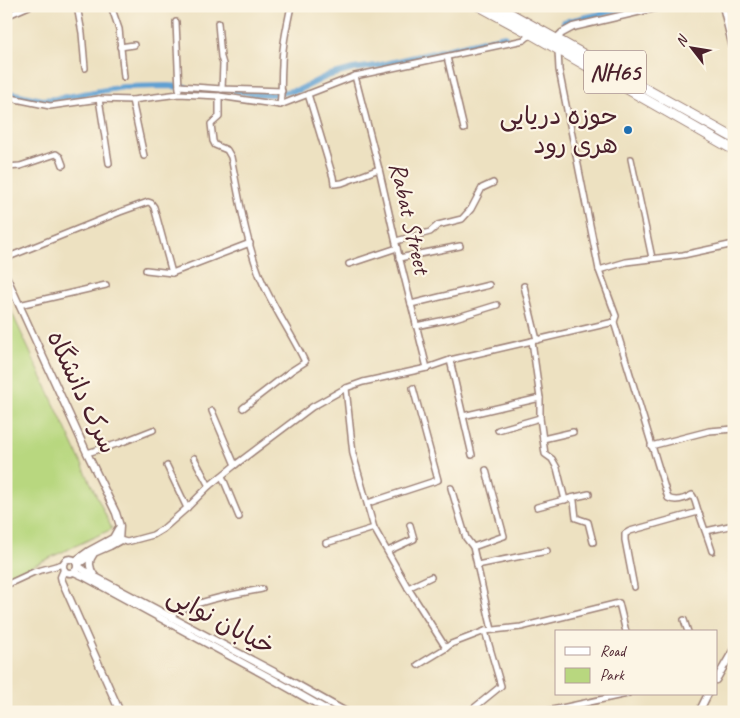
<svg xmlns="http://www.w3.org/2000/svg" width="740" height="718" font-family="Caveat,'Playpen Sans Arabic',sans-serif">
	<rect width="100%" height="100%" fill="#fcf5e5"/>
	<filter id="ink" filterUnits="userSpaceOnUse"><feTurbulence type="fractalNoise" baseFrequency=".02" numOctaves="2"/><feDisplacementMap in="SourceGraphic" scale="10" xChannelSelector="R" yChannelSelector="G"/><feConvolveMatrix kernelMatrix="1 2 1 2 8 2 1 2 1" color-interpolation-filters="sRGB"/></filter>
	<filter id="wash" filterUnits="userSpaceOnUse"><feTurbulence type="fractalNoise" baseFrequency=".0096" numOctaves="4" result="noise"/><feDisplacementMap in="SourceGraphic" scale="20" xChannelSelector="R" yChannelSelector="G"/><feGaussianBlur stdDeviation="1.12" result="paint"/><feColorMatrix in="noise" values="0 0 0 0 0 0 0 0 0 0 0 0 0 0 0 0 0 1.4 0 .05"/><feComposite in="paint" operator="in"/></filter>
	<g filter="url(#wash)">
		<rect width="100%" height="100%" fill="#ede1c1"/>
		<path fill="#b8d77f" stroke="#817b55" d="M6,300l106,229 -106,49z"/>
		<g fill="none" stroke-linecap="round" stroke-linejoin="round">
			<g stroke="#60a0d2" stroke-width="6">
				<path d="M564,22l74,-16"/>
				<path d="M235,91l22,3h15l27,-4 28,-14 26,-7 24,-3 128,-30"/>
				<path d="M6,92l36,8 13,-1 68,-12 44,-1 18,1"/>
			</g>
		</g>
	</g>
	<g filter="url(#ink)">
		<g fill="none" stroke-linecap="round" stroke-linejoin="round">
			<g stroke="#9c8076" stroke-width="8">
				<g id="minor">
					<path d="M77,6l5,27 3,35"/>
					<path d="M111,6l8,23 5,48"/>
					<path d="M6,16l23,-10"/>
					<path d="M176,22l3,67"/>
					<path d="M218,23l3,34 2,7 -1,25"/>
					<path d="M120,47l14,-2"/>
					<path d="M558,50l1,20 40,200 17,46 -2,6 54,176c7,4 17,1 24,-3 4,5 4,12 7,18 4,13 9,25 13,38"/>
					<path d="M447,57l17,72"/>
					<path d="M355,76l24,93 18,79 30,120"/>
					<path d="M179,86l43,3 60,2"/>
					<path d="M308,94l25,83 1,7 8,-1 37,-14"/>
					<path d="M219,96v21l-8,7 2,17 2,4 12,5 4,7c8,39 14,80 28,117 12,31 32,58 46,88l-14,9 -48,37"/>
					<path d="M6,97l44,9 49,-7 33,1 47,-6 40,2 61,9 75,-29 169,-36 7,-6"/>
					<path d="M99,99l10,64"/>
					<path d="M132,100l12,56"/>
					<path d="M280,105c2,-14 1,-26 2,-40 0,-20 5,-39 9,-59"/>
					<path d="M631,159l21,99"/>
					<path d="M6,167l14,-1 36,-12 4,3 3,8"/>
					<path d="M396,241l34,-9 8,-7 24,-6 9,-10 11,-21 11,-5"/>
					<path d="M6,258l114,-46 28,-10 3,1 3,4 18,66"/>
					<path d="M399,258l61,-12"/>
					<path d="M349,264l48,-16"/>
					<path d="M146,270l26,3 78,-30"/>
					<path d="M599,270l27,-8 57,-7 51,-11"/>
					<path d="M524,286l13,54"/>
					<path d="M411,304l78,-19"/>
					<path d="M19,305l87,-20"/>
					<path d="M416,326l39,-8 42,-13"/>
					<path d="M532,341l8,57v20l5,36 7,5 5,9 8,32"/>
					<path d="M450,360l22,95"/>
					<path d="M346,388l7,66 21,74 34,60 38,60 5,-4 34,-13 16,55 -32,26"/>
					<path d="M212,411l23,54"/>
					<path d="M463,416l77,-18"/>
					<path d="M498,430l42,-12"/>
					<path d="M543,439l30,-7"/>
					<path d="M651,446l58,-15 25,-2"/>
					<path d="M87,453l33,-10 33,-13"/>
					<path d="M194,458l15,28"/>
					<path d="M167,466l20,42"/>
					<path d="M222,476l17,41"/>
					<path d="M451,488l15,50 7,9 19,83"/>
					<path d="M571,498l18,-4"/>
					<path d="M368,503l70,-23 -25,-92"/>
					<path d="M537,507l34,-9 3,3 2,17 12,4 5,20"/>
					<path d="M706,531l28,-6"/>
					<path d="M116,539l11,3 26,-7 10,-6 24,-21 22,-22 26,-21 77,-58 34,-19 17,-6 64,-14 23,-8 164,-38"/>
					<path d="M326,543l48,-15"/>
					<path d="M473,547l31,-11 -18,-66"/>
					<path d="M388,551l26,-12 -4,-14"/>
					<path d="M477,565l70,-14"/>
					<path d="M6,585l28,-13 29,-8"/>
					<path d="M634,587l-9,-47v-6l5,-3 68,-19"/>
					<path d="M408,588l23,-11"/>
					<path d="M170,616c23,-15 65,-22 92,-27"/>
					<path d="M684,620l4,12"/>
					<path d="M485,631l36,-4 98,-24 7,29"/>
					<path d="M418,665l28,-17"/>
					<path d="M543,712l84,-18"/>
				</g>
			</g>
			<g stroke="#9c8076" stroke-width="9">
				<g id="tertiary">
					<path d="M723,6l11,46"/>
					<path d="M556,39l6,-6 11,-6 90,-21"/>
					<path d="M6,276l81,177 29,60 4,13 -1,15 -9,5 -16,7 -17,12 11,8 192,102 66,37"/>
					<path d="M93,555c-6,7 -3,14 1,20"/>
					<circle cx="70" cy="566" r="7"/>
					<path d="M75,561l14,-10 24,-13 5,-9"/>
					<path d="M64,570l-3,7 1,4 58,131"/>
					<path d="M74,572l11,5 191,104 55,31"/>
					<path d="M716,680l18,-31"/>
					<path d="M699,712l9,-18"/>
				</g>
			</g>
			<g stroke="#9c8076" stroke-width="11">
				<g id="trunk">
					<path d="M479,6l52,28 203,116"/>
					<path d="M497,6l237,132"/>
				</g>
			</g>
			<use href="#minor" stroke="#fff" stroke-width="5"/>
			<use href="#tertiary" stroke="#fff" stroke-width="6"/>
			<use href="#trunk" stroke="#fff" stroke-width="9"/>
		</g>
	</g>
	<circle fill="#1f6fb2" stroke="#fcf5e5" stroke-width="2" cx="628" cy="130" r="5"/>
	<g text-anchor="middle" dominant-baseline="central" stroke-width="4.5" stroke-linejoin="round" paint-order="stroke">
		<rect fill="#fcf5e5" stroke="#7f5f63" stroke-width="1" x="584" y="50.5" width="62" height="43" rx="4"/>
		<g font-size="24" font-weight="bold" fill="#4a1f2b">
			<text x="615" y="72">NH65</text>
		</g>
		<g font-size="25" fill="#4a1f2b" stroke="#fcf5e5" text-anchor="end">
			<text x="618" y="116">حوزه دریایی<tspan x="618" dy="29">هری رود</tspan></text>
		</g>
		<g font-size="25" fill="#4a1f2b" stroke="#fcf5e5">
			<text transform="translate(410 218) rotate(77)">Rabat Street</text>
			<text transform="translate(82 392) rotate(65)">سرک دانشگاه</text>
			<text transform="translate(221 621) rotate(28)">خیابان نوایی</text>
		</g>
	</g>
	<rect width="740" height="718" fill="none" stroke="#fcf5e5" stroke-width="25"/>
	<rect x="555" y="630" width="162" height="65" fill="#fcf5e5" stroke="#b59f9b"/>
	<rect x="565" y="647" width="25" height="8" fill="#ffffff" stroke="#b59f9b"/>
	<text x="600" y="656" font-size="15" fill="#4a1f2b">Road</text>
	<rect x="565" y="668" width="25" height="15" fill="#b8d77f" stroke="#b59f9b"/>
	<text x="600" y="680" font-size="15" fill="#4a1f2b">Park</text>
	<g transform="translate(692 48) rotate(301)" stroke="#fcf5e5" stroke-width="4" paint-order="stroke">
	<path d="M0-4L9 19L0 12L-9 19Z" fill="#4a1f2b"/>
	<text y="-8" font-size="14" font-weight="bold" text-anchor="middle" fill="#4a1f2b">N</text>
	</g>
</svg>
